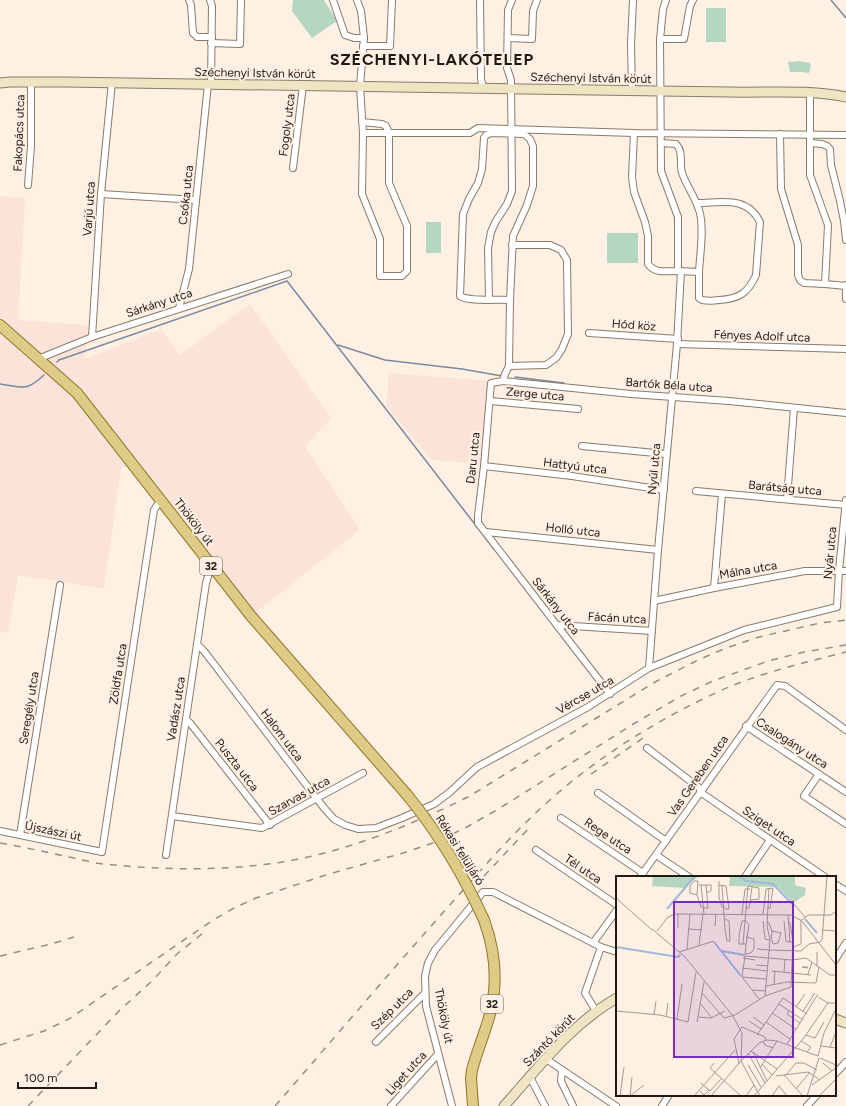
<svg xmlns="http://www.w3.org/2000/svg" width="846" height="1106" font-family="Figtree,sans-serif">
	<rect width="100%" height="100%" fill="#fef0e2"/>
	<g fill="#fbe3d9">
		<path d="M0,196l25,2 -7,122 70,5 -3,34 76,-30 19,26 70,-51 81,114 -26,28 55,84 -109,86 -118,-151 -12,3 -17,121 -86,-14 -10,58 -8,-2z"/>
		<path d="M389,373l101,8 -7,83 -51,-4 -46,-54z"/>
	</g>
	<g fill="#b5d7c1">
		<path d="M293,0h31l13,21 -25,17 -20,-27z"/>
		<rect x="706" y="8" width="20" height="34"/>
		<path d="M799,61l11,2 1,3 -2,7 -8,-1h-11l-2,-10z"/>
		<rect x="426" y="222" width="15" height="31"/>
		<rect x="607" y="233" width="31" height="30"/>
	</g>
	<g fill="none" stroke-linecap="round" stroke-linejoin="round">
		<g stroke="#79899f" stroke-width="1.5">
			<path d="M831,0l15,18"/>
			<path d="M338,345l47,15 77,9 40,7"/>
			<path d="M57,362l2,-2 228,-79 207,268"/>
			<path d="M515,377l49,6"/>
			<path d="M0,384c23,3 26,8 44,-9"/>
		</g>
		<g stroke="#8a7b6b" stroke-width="8">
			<g id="street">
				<path d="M189,0l2,5 2,28 4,4h15"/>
				<path d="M210,0l2,6 -1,78"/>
				<path d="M333,0l12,35 9,3h10"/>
				<path d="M357,0l4,11 3,27 -4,48 3,47 -1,61 18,45v37h22l5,-5v-45l-18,-43v-50l-3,-7 -4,-2 -20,-2"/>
				<path d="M480,0l1,79 2,9"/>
				<path d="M508,38l24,1 1,-28 4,-11"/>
				<path d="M660,39h24l6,-33 3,-6"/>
				<path d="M211,43l29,1 1,-44"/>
				<path d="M363,46h27l2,-46"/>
				<path d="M632,90l-1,-45 2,-45"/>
				<path d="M810,93v82l18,50 -3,59 21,2"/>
				<path d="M363,133h107l8,-5 156,5 212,2"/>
				<path d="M634,133l-2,44 2,15 11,30 3,14v28c7,10 19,7 30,7"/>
				<path d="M780,134l1,55 17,56v30l2,5 4,3 21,1"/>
				<path d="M661,143l15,1c8,8 3,19 6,29 5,14 14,25 18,40 4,18 0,40 -1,59l-21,-1v-54l-17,-46 -1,-132 3,-30 3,-9"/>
				<path d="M810,143l12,1 5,2 3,3 1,16 9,36 4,20 2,19"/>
				<path d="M293,168l10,-83"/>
				<path d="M28,185l3,-39v-65"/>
				<path d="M101,194l95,6"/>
				<path d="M697,203c24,0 50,-8 63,19l-4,53c-8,18 -17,24 -37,25 -6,1 -11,1 -17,0l-3,-2v-26"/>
				<path d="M846,285v14"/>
				<path d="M489,299l-1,-51 3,-16 5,-11 11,-17 5,-13 -1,-111 -4,-12 1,-58 4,-10"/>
				<path d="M179,308l10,-39 19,-185"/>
				<path d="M589,333l89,6"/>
				<path d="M92,337l9,-143 11,-112"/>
				<path d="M677,344l169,5"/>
				<path d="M38,359l54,-22 196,-63"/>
				<path d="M509,366l37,-1 10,-7 6,-9 6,-15 -1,-74 -6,-10 -11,-5h-38"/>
				<path d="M503,381l2,-7 4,-8 1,-66c-11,-1 -42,2 -50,-4l3,-82 6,-15 9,-16 4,-14 2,-31 2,-3 5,-2 33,1 6,5 3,7v40l-6,19 -14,31 -3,64"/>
				<path d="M490,401l88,8"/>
				<path d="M582,446l84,8"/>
				<path d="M484,466l88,10 92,14"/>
				<path d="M696,491l150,14"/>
				<path d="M787,499l7,-91"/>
				<path d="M486,532l172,18"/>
				<path d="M714,588l8,-94"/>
				<path d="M654,601l60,-13 91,-17h41"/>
				<path d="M557,625l95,6"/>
				<path d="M197,644l7,7 120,157 10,11 11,6 13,4 18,-1 26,-10 32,-14 16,-12 27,-25 111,-60 61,-39 95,-38 93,-23 2,-37 7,-70"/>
				<path d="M649,668l9,-118 19,-206 4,-73"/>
				<path d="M610,694l-132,-171v-7l6,-50 7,-83 12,-2 128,13 98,7 117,12"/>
				<path d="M186,720l4,3 80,102"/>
				<path d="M746,726l100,66"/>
				<path d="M647,748l55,42"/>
				<path d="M819,774l-15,22 42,28"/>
				<path d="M700,792l125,85"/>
				<path d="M598,793l68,48"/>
				<path d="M172,816l90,12 101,-55"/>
				<path d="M561,818l82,55"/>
				<path d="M0,831l102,21 52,-342 6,-9"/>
				<path d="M20,835l40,-250"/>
				<path d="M536,850l81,55"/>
				<path d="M166,855l40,-272 5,-16"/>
				<path d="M656,855l33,22"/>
				<path d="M640,877l137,-192 8,1 61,44"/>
				<path d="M745,877l25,-37"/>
				<path d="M835,884l11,7"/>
				<path d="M593,943l24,-33"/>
				<path d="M835,960l11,-17"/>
				<path d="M596,1011l-11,-18 16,-46"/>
				<path d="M376,1042l49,-49"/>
				<path d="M546,1059l70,47"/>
				<path d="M562,1070l-1,11 12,25"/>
				<path d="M835,1074l11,-12"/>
				<path d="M530,1077l15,29"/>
				<path d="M391,1106l47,-52"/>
				<path d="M452,1106l-26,-100 -1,-30 3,-13 7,-13 48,-58h10l108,55 16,5"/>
				<path d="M662,1106l7,-11"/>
				<path d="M807,1106l10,-11"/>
			</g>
		</g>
		<g stroke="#8a7b6b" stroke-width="11">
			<g id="secondary">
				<path d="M0,83l10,-1h54l665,10c37,1 81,-3 117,5"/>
				<path d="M835,1019l11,4"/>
				<path d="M504,1106c35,-39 67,-82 113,-108"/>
			</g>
		</g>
		<g stroke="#8e7629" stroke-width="12">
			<g id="primary">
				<path d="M0,325l77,68 174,223 157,180"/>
				<path d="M473,1106l-2,-28 1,-8c5,-19 13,-37 18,-56 8,-31 5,-64 -6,-94"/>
			</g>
		</g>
		<use href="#street" stroke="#fff" stroke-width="6"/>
		<use href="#secondary" stroke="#efe5c2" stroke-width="9"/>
		<use href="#primary" stroke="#dfcb85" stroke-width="10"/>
		<g stroke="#978d82" stroke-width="1.5" stroke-dasharray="7 7" stroke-linecap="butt">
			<path d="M591,774l55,-38"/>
			<path d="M0,843c23,4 46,9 68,14 12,2 24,6 36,7 57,6 115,7 172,-1 67,-10 131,-36 192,-66l187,-115 43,-22 28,-12 33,-11 61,-14 26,-3"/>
			<path d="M484,876l47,-50"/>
			<path d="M0,956l51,-12 23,-7"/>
			<path d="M0,1045l44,-14 25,-12 144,-99 21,-12 22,-10 73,-24 74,-21 33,-11 31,-15 33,-19 135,-85 46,-27 32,-15 55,-20 36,-9 42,-7"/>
			<path d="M28,1106l92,-96 32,-29 25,-27 26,-21"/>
			<path d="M275,1106c55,-63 109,-127 165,-190 36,-40 70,-81 111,-117 46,-41 100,-75 156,-102 44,-22 92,-33 139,-45"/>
		</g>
		<g stroke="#8e7629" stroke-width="12" stroke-linecap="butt">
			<path id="primary-bridge" d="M408,796c31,38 56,80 76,124"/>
		</g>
		<use href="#primary-bridge" stroke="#dfcb85" stroke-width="10"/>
	</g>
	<g text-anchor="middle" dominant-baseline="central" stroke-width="4" stroke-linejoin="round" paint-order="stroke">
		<g fill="#fef0e2" stroke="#635a52" stroke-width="1">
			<rect x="200" y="557" width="22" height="18" rx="3"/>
			<rect x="481" y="995" width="22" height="18" rx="3"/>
		</g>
		<g font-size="11" font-weight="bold" fill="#201a14">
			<text x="211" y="566">32</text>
			<text x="492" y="1004">32</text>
		</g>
		<g font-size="12" fill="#201a14" stroke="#fef0e2">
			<text transform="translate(255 73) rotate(1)">Széchenyi István körút</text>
			<text transform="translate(591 78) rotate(1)">Széchenyi István körút</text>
			<text transform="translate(287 125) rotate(-83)">Fogoly utca</text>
			<text transform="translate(19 133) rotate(-88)">Fakopács utca</text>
			<text transform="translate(186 195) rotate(-84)">Csóka utca</text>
			<text transform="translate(89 209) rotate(-86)">Varjú utca</text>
			<text transform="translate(159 303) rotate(-18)">Sárkány utca</text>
			<text transform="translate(634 325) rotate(4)">Hód köz</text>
			<text transform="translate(762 336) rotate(2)">Fényes Adolf utca</text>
			<text transform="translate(669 385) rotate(4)">Bartók Béla utca</text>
			<text transform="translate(535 394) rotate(5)">Zerge utca</text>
			<text transform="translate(473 458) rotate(-84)">Daru utca</text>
			<text transform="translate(575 466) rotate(7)">Hattyú utca</text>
			<text transform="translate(654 469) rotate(-85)">Nyúl utca</text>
			<text transform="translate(785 488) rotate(5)">Barátság utca</text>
			<text transform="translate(194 522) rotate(52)">Thököly út</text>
			<text transform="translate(573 530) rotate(6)">Holló utca</text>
			<text transform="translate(830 553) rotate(-85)">Nyár utca</text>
			<text transform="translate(748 570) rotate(-10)">Málna utca</text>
			<text transform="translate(556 606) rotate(52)">Sárkány utca</text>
			<text transform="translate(617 618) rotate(3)">Fácán utca</text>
			<text transform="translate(118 674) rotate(-81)">Zöldfa utca</text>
			<text transform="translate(585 695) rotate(-30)">Vércse utca</text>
			<text transform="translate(29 708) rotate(-81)">Seregély utca</text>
			<text transform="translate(176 709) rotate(-81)">Vadász utca</text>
			<text transform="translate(282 735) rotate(53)">Halom utca</text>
			<text transform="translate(792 743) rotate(33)">Csalogány utca</text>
			<text transform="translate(237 765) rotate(52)">Puszta utca</text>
			<text transform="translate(698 776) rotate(-55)">Vas Gereben utca</text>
			<text transform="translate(299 796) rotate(-29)">Szarvas utca</text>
			<text transform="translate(769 826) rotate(34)">Sziget utca</text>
			<text transform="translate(53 831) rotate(12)">Újszászi út</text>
			<text transform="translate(608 836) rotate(34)">Rege utca</text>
			<text transform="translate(460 850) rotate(58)">Rékasi felüljáró</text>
			<text transform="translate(583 869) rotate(34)">Tél utca</text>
			<text transform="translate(392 1009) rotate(-45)">Szép utca</text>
			<text transform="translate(444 1016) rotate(79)">Thököly út</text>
			<text transform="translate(549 1040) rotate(-46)">Szántó körút</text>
			<text transform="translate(406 1073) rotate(-48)">Liget utca</text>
		</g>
		<g font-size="16" font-weight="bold" letter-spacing="1" fill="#201a14" stroke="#fef0e2">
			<text x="432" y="59">SZÉCHENYI-LAKÓTELEP</text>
		</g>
	</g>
	<g transform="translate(616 876)">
		<rect width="220" height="220" fill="#fef0e2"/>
		<path d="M37,0h46l-15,12 -32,-2zM114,0h65v9l11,3 -1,7 -12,8 -15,-16 -49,-1z" fill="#b5d7c1"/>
		<path fill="none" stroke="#9fb8da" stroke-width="2" d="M123,0l7,5 27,3 19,20M51,33l28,-33M189,43l12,14M98,66l27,34M0,71l62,10 2,-2M106,75l22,4"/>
		<path fill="none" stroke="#a59a90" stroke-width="1" d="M103,5v16l3,10h3M83,9h12v6l-5,2M85,9l3,29M103,9l7,1 3,23h-4M106,10l3,43 2,12h3l-1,-20 -4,-2M81,19l1,-14h-4l-4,5v7l7,2 4,12h3M0,22l36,32M177,27l12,14M88,32h4l-2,-23M129,32h4l3,-21M126,38l3,-25h5M147,39l3,-26 7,-1 -3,20h-3M172,39l2,27h3M147,45l2,18 4,1M168,45l2,20 4,1M151,46l2,1 3,9 -1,8M99,50l1,-12M62,52v-14M36,53l33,28 48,59 9,17 -1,28 -30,35M72,53l14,1M206,54l14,1M41,55l11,-14 7,-3 116,1 11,6 34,44M156,55l9,2 -3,10 -5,1 -1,-4M204,66l2,-2 5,-64M127,68l5,-58 11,2v11l-9,1M130,68l3,-19 -3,-4M83,69l4,-31M177,71l8,-3v-24l8,-5h22l5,-4M71,73l3,-35M141,73l12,1M153,74l32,1 8,-7 11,-2M63,76l35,-11M129,78l6,-1 3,-4v-10l-8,-2M129,80l1,-12h-7v-9l3,-14h4M127,82l12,2M140,89l12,1M201,89v-13M126,92l25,3M192,92l-6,-1h6M156,95l39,4M168,96l1,-13M192,98l4,-12M126,101l3,-21 47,4 14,-2 24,17h6M126,101l18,23M126,101l24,2M158,109l1,-14M150,110l21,-4 29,1 3,-16M136,114l14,1M86,117l22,25 11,-3 30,-19 26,-9 2,-46 -3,-18 -2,-1M149,120l5,-56 -3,-14 2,-38M202,121l10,6h8M84,127l12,15M163,128l24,16M180,131l9,-13M0,135l44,4 28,7 8,-50M173,135l-2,3 13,9M187,135l12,-18M156,137l24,16M38,139l2,-14M50,141l2,-14M82,141l13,1 14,-7M137,141l11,8M61,143l5,-35M133,145l12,8M81,146l7,-40M150,146l24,17M141,159l26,-37 24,16M190,159l9,3 9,-16M147,165l2,4 8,3M185,165l10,6 -4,5M171,168l31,-50M205,170l15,2M214,171l6,-15M135,175l26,18M137,176l14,29M132,177l17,30M202,180l6,-23 12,-24M204,182l16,7M98,187l-4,5 31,28M207,187l9,8M123,188l-5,-25 8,-12 23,10 1,3M146,188l10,11M132,189l13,22M144,192l17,-27M168,199l19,21M170,199l10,-12h8l13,7M160,200l32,-4 12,8M85,207l9,8M196,209l24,-17M180,213l14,-17M84,215l4,4 5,-5M94,215l11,-12M4,220l4,-29M14,220l2,-19M14,220l14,-11M78,220l41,-46M130,220l8,-11M138,220l49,-57 25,-36M144,220l-19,-35 18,-18 8,-3 10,1 41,15M156,220l7,-10 8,10M191,220l12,-38M203,220l17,-17"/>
		<path fill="#7b2cbf" fill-opacity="0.15" stroke="#7b2cbf" stroke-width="2" d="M58,26h119v155h-119z"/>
		<rect width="220" height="220" fill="none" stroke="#201a14" stroke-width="2"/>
	</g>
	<path d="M18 1082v6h78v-6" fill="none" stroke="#201a14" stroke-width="2"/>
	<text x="24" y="1082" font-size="12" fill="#201a14" stroke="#fef0e2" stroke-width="3" paint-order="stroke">100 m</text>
</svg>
